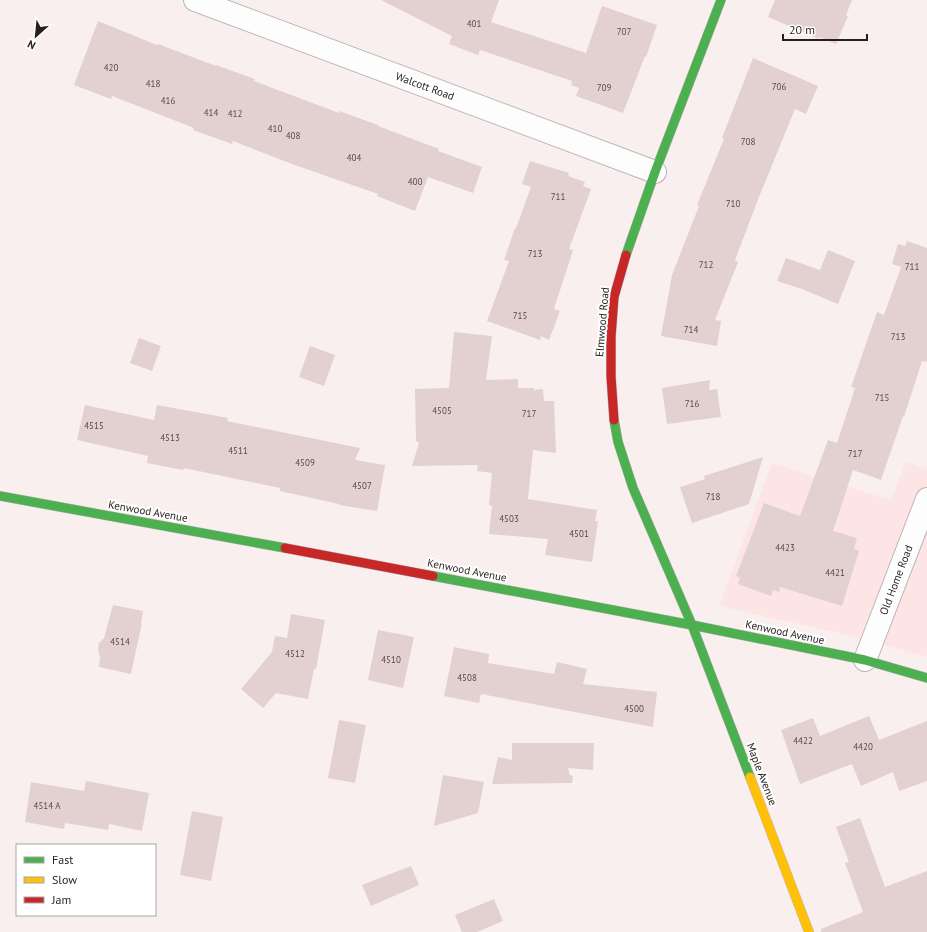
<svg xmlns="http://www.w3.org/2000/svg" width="927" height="932" font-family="'PT Sans',sans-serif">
	<rect width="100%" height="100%" fill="#faefef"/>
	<path fill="#fde5e6" d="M906,462l21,7v188l-75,-21 -133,-30 53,-143 119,37z"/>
	<g fill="#e3d0d1">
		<path d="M381,0h118l-8,22 95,31 16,-47 55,19 -11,32 -1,-1 -22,57 -47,-17 3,-8 -8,-3 1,-4 -92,-31 -2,5 -29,-11 3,-8z"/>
		<path d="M775,0h77l-6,15 2,1 -12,28 -17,-7v2l-51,-22z"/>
		<path d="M98,21l59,24 1,-1 58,22v-1l39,14 -1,2 85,32v-2l39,14v1l61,23 -1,2 44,16 -9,26 -45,-16 -13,34 -38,-15 1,-2 -86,-30 -59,-23 -1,3 -39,-14 1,-2 -82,-32 -1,3 -37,-14z"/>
		<path d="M753,58l65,28 -12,28 -11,-5 -36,88 -24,63 3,2 -23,58 6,1 -4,25 -56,-10 11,-61 27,-69 -2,-1 27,-66 -2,-1z"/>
		<path d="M530,161l39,12 -1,3 17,6 -2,4 8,3 -22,60 4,1 -19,59 6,2 -11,29 -8,-4 -1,4 -53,-19 22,-60 -5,-1 11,-32h1l15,-41 -9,-3z"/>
		<path d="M907,241l20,7v114l-5,-1 -18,56 -1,-1 -22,64 -28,-10 -20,61 24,7 -3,11 5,2 -17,55 -62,-19 -1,5 -6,-2 -2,6 -33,-12 2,-6 -4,-2 28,-73 36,13 28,-76 9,3 18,-55 -4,-1 26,-75 7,3 17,-48 -9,-3 6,-20 7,2z"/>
		<path d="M828,250l27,11 -17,43 -36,-15 -25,-8 9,-23 34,12z"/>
		<path d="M454,332l38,4 -6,44 32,-1v9h16v2l9,-1 1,12h10l2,52 -23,-3 -5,49 69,11 -2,11h3l-6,41 -47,-7 3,-16 -59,-5 3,-28 -3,-1 3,-32 -15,-2 1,-6 -66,1 7,-23 -3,-2 -1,-52 34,-1z"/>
		<path d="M139,338l22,8 -9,25 -22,-8z"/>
		<path d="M310,346l25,9 -11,31 -25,-9z"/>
		<path d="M710,380l-1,10 8,-1 4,28 -54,7 -5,-36z"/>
		<path d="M85,405l69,15 3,-15 71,13 -1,3 133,27 -5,12 30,5 -8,46 -38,-6v-1l-59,-13v-3l-96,-20 -1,2 -36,-7 1,-7 -71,-16z"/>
		<path d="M763,457l-14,47 -57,19 -12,-36 25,-8 -1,-3z"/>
		<path d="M113,605l30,6 -2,12h1l-11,51 -32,-7 1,-10 -2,-7 1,-7 5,-5z"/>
		<path d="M291,614l34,6 -9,49h-2l-6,30 -32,-6 -13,15 -22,-19 31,-37 3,-16 12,2z"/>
		<path d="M378,630l36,7 -11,51 -35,-8z"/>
		<path d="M454,647l35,7 -1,9 66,11 3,-12 30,7 -4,15 74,8 -4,35 -172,-33 -2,9 -35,-7z"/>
		<path d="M869,716l10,24 48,-19v60l-28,10 -6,-19 -32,14 -9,-22 -52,20 -19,-54 32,-12 7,18z"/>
		<path d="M339,720l27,5 -11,58 -27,-5z"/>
		<path d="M512,743h82l-1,27 -25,-2 2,7 3,1 -1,7 -80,1 6,-27 14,3z"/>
		<path d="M443,775l41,7 -6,31 -44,13z"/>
		<path d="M86,781l63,12 -7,38 -33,-7 -1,6 -43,-7 -1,6 -39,-7 6,-40 53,9z"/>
		<path d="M192,811l31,6 -12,64 -31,-6z"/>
		<path d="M860,818l25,69 42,-16v61h-106v-3l42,-17 -18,-49 4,-1 -13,-35z"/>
		<path d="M411,866l8,19 -48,21 -9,-21z"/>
		<path d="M494,899l9,22 -26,11h-15l-7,-17z"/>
	</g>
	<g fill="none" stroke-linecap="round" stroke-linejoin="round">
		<g stroke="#bfb5b6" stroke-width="24">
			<g id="street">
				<path d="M195,0l460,172"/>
				<path d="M865,660l62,-161"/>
			</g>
		</g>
		<g stroke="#bfb5b6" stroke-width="10">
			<g id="fast">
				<path d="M626,255l29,-83 66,-172"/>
				<path d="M614,420l4,22 15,46 59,137 58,152"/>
				<path d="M0,496l285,52"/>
				<path d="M433,576l259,49 173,35 62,18"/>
			</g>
		</g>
		<g stroke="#bfb5b6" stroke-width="10">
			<path id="slow" d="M750,777l59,155"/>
		</g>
		<g stroke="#bfb5b6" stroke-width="10">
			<g id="jam">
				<path d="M614,420l-3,-44v-39l3,-40 12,-42"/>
				<path d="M285,548l148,28"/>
			</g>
		</g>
		<use href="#street" stroke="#fefdfd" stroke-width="22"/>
		<use href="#fast" stroke="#4caf50" stroke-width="9"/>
		<use href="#slow" stroke="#ffc107" stroke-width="9"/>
		<use href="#jam" stroke="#c62828" stroke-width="9"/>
	</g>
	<g text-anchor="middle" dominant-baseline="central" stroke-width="4" stroke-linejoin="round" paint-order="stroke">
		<g font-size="9" fill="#554a4a">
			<text x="474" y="23">401</text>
			<text x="624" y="31">707</text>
			<text x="111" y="67">420</text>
			<text x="153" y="83">418</text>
			<text x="779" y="86">706</text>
			<text x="604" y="87">709</text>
			<text x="168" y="100">416</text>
			<text x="211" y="112">414</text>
			<text x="235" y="113">412</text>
			<text x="275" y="128">410</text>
			<text x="293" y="135">408</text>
			<text x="748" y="141">708</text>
			<text x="354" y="157">404</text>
			<text x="415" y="181">400</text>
			<text x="558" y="196">711</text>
			<text x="733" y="203">710</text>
			<text x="535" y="253">713</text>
			<text x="706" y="264">712</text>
			<text x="912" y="266">711</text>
			<text x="520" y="315">715</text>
			<text x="691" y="329">714</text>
			<text x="898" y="336">713</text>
			<text x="882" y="397">715</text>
			<text x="692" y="403">716</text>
			<text x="442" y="410">4505</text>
			<text x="529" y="413">717</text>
			<text x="94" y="425">4515</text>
			<text x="170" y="437">4513</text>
			<text x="238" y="450">4511</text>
			<text x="855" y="453">717</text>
			<text x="305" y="462">4509</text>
			<text x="362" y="485">4507</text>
			<text x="713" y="496">718</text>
			<text x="509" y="518">4503</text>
			<text x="579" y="533">4501</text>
			<text x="785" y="547">4423</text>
			<text x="835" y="572">4421</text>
			<text x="120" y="641">4514</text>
			<text x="295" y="653">4512</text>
			<text x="391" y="659">4510</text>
			<text x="467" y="677">4508</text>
			<text x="634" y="708">4500</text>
			<text x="803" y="740">4422</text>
			<text x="863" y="746">4420</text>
			<text x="47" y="805">4514 A</text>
		</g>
		<g font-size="11" fill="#261d1d" stroke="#fff">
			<text transform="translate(425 86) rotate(20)">Walcott Road</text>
			<text transform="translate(602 322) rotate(-85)">Elmwood Road</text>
			<text transform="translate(148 511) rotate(10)">Kenwood Avenue</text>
			<text transform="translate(467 570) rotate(11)">Kenwood Avenue</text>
			<text transform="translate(896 580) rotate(-69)">Old Home Road</text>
			<text transform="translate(785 632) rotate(12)">Kenwood Avenue</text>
			<text transform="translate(762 774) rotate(69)">Maple Avenue</text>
		</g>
	</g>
	<rect x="16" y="844" width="140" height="72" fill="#ffffff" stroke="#a8a5a5"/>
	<rect x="24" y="857" width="20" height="6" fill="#4caf50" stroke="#a8a5a5"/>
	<text x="52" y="864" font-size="12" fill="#261d1d">Fast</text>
	<rect x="24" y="877" width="20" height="6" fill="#ffc107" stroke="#a8a5a5"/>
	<text x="52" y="884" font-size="12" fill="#261d1d">Slow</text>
	<rect x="24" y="897" width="20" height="6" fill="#c62828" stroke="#a8a5a5"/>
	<text x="52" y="904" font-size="12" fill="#261d1d">Jam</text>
	<g transform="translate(36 36) rotate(207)" stroke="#ffffff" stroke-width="3" paint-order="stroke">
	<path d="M0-3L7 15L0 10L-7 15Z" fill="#261d1d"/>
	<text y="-6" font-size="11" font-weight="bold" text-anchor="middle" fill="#261d1d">N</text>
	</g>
	<path d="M783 34v6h84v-6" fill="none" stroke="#261d1d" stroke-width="2"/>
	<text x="789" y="34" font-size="12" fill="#261d1d" stroke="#ffffff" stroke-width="3" paint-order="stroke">20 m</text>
</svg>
